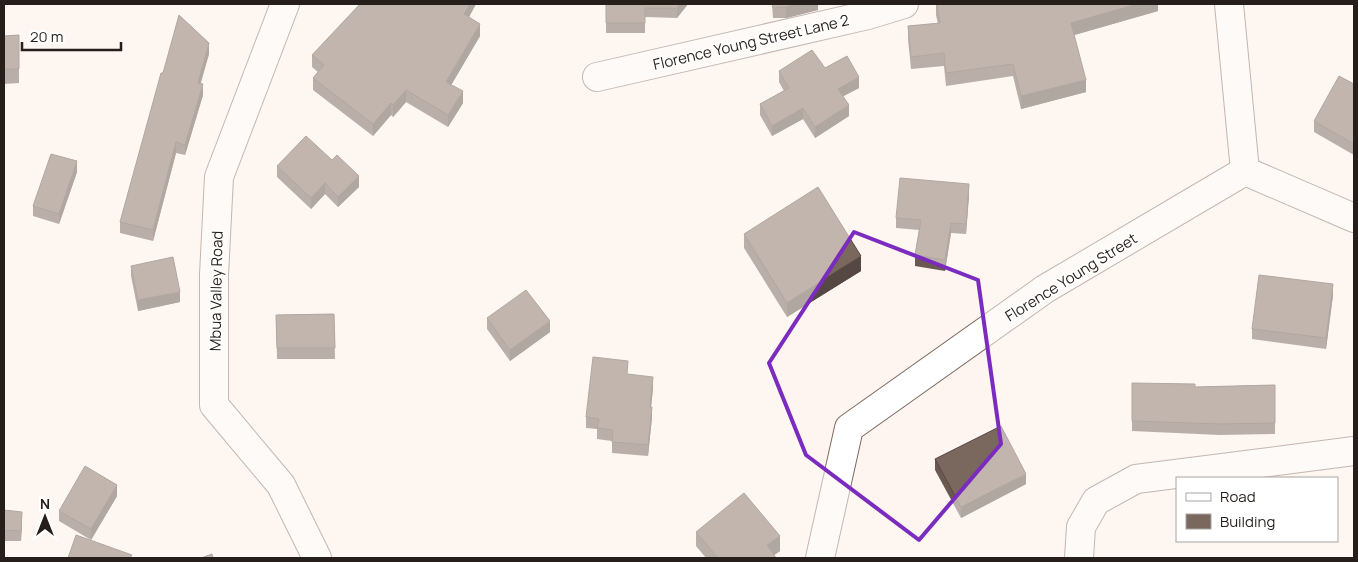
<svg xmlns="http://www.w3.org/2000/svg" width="1358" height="562" font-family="Manrope,sans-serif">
	<rect width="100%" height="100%" fill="#fef5f1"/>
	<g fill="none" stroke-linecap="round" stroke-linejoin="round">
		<g stroke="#7e6b61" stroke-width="30">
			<g id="street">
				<path d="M285,4l-66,173 -5,98v130l67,80 36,73"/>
				<path d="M1229,4l16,167"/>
				<path d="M597,77l271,-62 36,-11"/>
				<path d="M1245,171l109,47"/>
				<path d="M820,558l29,-130 196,-139 200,-118"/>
				<path d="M1079,558l2,-31 15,-26 40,-22 218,-28"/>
			</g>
		</g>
		<use href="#street" stroke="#fff" stroke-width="28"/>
	</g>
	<g fill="#695951">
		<path d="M476,4l-7,13 11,19 -29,49 12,18 -15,24 -42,-25 -13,15 -2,-2 -18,21 -60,-46v-12l5,-6 -6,-5v-12z"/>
		<path d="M606,4h82l-11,14 -32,-1v16h-39z"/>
		<path d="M772,4h46v6l-32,8h-13z"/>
		<path d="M936,4h222v7l-84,24 12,57 -65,17 -8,-33 -67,10 -2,-20 -33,3 -3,-30v-13l30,-2 -2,-9z"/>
		<path d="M19,35v48l-15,1v-48z"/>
		<path d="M209,54l-9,29 3,12 -18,60 -9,-2 -23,88 -33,-8v-11l43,-149z"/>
		<path d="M825,68l34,20 -16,8 6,20 -34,22 -12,-19 -31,17 -12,-21v-11l24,-13 -5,-9v-11z"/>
		<path d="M1354,84v71l-40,-23v-11z"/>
		<path d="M332,160l27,27 -21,20 -13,-13 -14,15 -34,-32v-11z"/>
		<path d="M77,172l-18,52 -26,-8v-10z"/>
		<path d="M969,195l-3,39 -15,-1 -6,38 -30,-5v-11l4,-25 -23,-2v-10z"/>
		<path d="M744,234l117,37 -74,46 -43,-69z"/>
		<path d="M131,266l49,36 -42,9 -7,-35z"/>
		<path d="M1333,295l-7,54 -74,-10v-10z"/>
		<path d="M334,314l1,45h-58l-1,-44z"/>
		<path d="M487,318l63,14 -40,29 -23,-32z"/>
		<path d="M628,374l25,14 -2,19 1,10 -4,39 -36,-3v-12l-15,-2v-10l-11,-1v-11z"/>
		<path d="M1132,383l63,4 80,-2v49l-55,1 -88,-4z"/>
		<path d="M935,459l91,25 -65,34 -26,-48z"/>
		<path d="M117,496l-26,44 -32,-19v-10z"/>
		<path d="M4,510l18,13 -1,18h-17z"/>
		<path d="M696,532l84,19 -6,4 2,3h-70l-10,-12z"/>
	</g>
	<g fill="#554842">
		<path d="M470,4h6l-12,22v-12z"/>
		<path d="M680,4h8l-11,14v-10z"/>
		<path d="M800,4h18v6l-32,8v-11z"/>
		<path d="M1137,4h21v7l-87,25v-13z"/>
		<path d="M480,24v12l-34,58v-12z"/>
		<path d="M209,43v11l-11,39v-10z"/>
		<path d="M859,77v11l-21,11v-10z"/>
		<path d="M1086,80v12l-65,17v-13z"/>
		<path d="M203,84v11l-18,60v-10z"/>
		<path d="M406,90v12l-13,15v-12z"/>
		<path d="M463,91v12l-15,24v-12z"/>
		<path d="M391,103v12l-18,21v-12z"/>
		<path d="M849,105v11l-34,22v-11z"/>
		<path d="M803,108v11l-31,17v-10z"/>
		<path d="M176,142v11l-23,88v-11z"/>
		<path d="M77,161v11l-18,52v-10z"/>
		<path d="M359,176v11l-21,20v-10z"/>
		<path d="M325,183v11l-14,15v-11z"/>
		<path d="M969,184v11l-3,39v-10z"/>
		<path d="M951,223v10l-6,38v-11z"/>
		<path d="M861,256v15l-74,46v-14z"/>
		<path d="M1333,284v11l-7,54v-11z"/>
		<path d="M180,292v10l-42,9v-11z"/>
		<path d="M550,321v11l-40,29v-11z"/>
		<path d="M653,377v11l-3,29v-10z"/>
		<path d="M652,407v10l-4,39v-11z"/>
		<path d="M1026,474v10l-65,34v-11z"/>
		<path d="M117,485v11l-26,44v-11z"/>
		<path d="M22,512v11l-1,18v-10z"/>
		<path d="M780,536v15l-10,7 -3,-13z"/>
	</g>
	<g fill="#7a675e" stroke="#554842">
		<path d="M360,4h110l-6,10 16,10 -34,58 17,9 -15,24 -42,-25 -13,15 -2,-2 -18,21 -60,-46 11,-13 -12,-10z"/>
		<path d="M606,4h74l-3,4h-32v15h-39z"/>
		<path d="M772,4h28l-14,3 -13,1z"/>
		<path d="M937,4h200l-66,19 15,57 -65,16 -8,-32 -67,9 -2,-20 -33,4 -3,-31 32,-3z"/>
		<path d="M179,15l30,28 -11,40 5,1 -18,61 -9,-3 -23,88 -33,-8 41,-149h2z"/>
		<path d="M19,35v34h-15v-33z"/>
		<path d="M812,50l13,18 22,-12 12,21 -21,12 11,16 -34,22 -12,-19 -31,18 -12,-22 29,-16 -10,-17z"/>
		<path d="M1339,76l15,8v60l-40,-23z"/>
		<path d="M306,136l26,24 5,-5 22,21 -21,21 -13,-14 -14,15 -34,-32z"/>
		<path d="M51,154l26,7 -18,53 -26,-8z"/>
		<path d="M900,178l69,6 -3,40 -15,-1 -6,37 -30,-5 6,-35 -25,-2z"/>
		<path d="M818,187l43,69 -74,47 -43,-69z"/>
		<path d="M173,257l7,35 -42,8 -7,-34z"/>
		<path d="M1259,275l74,9 -7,54 -74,-9z"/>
		<path d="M526,290l24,31 -40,29 -23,-32z"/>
		<path d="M334,314l1,34h-58l-1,-33z"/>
		<path d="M593,357l35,4 -1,13 26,3 -3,30h2l-4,38 -36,-3 1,-12 -16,-2 2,-9 -13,-2z"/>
		<path d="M1132,383l63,1v3l80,-2v38l-55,1 -88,-3z"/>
		<path d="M1001,426l25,48 -65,33 -26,-48z"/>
		<path d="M85,466l32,19 -26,44 -32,-18z"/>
		<path d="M744,493l36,43 -13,9 9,13h-58l-22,-26z"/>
		<path d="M4,510l18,2 -1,19 -17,-1z"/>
		<path d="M76,535l56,20 -2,3h-62z"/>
		<path d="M212,554l1,4h-12z"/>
	</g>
	<path d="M0 0H1358V562H0ZM854,232l124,48 23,164 -82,96 -113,-85 -37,-92z" fill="#fef5f1" fill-opacity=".55" fill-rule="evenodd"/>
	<path fill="none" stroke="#7b2cbf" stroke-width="4" stroke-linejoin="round" d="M854,232l124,48 23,164 -82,96 -113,-85 -37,-92z"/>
	<g text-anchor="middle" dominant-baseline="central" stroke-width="4" stroke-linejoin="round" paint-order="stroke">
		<g font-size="15" fill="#261e1a" stroke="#fff">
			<text transform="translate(751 42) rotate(-13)">Florence Young Street Lane 2</text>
			<text transform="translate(1071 277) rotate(-32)">Florence Young Street</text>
			<text transform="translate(216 291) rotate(-89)">Mbua Valley Road</text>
		</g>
	</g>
	<rect width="1358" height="562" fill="none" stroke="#261e1a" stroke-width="10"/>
	<rect x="1176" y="477" width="162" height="65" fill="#ffffff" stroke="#a8a5a3"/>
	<rect x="1186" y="493" width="25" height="8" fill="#ffffff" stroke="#a8a5a3"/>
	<text x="1220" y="502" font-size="15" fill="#261e1a">Road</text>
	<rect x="1186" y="514" width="25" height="15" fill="#7a675e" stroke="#a8a5a3"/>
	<text x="1220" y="527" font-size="15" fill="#261e1a">Building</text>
	<g transform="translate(45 517)" stroke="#ffffff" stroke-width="4" paint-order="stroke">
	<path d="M0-4L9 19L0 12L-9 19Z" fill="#261e1a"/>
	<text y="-8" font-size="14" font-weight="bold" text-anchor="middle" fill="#261e1a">N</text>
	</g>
	<path d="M22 42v8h99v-8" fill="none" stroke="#261e1a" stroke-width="2.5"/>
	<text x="30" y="42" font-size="15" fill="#261e1a" stroke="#ffffff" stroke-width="4" paint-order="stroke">20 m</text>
</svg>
